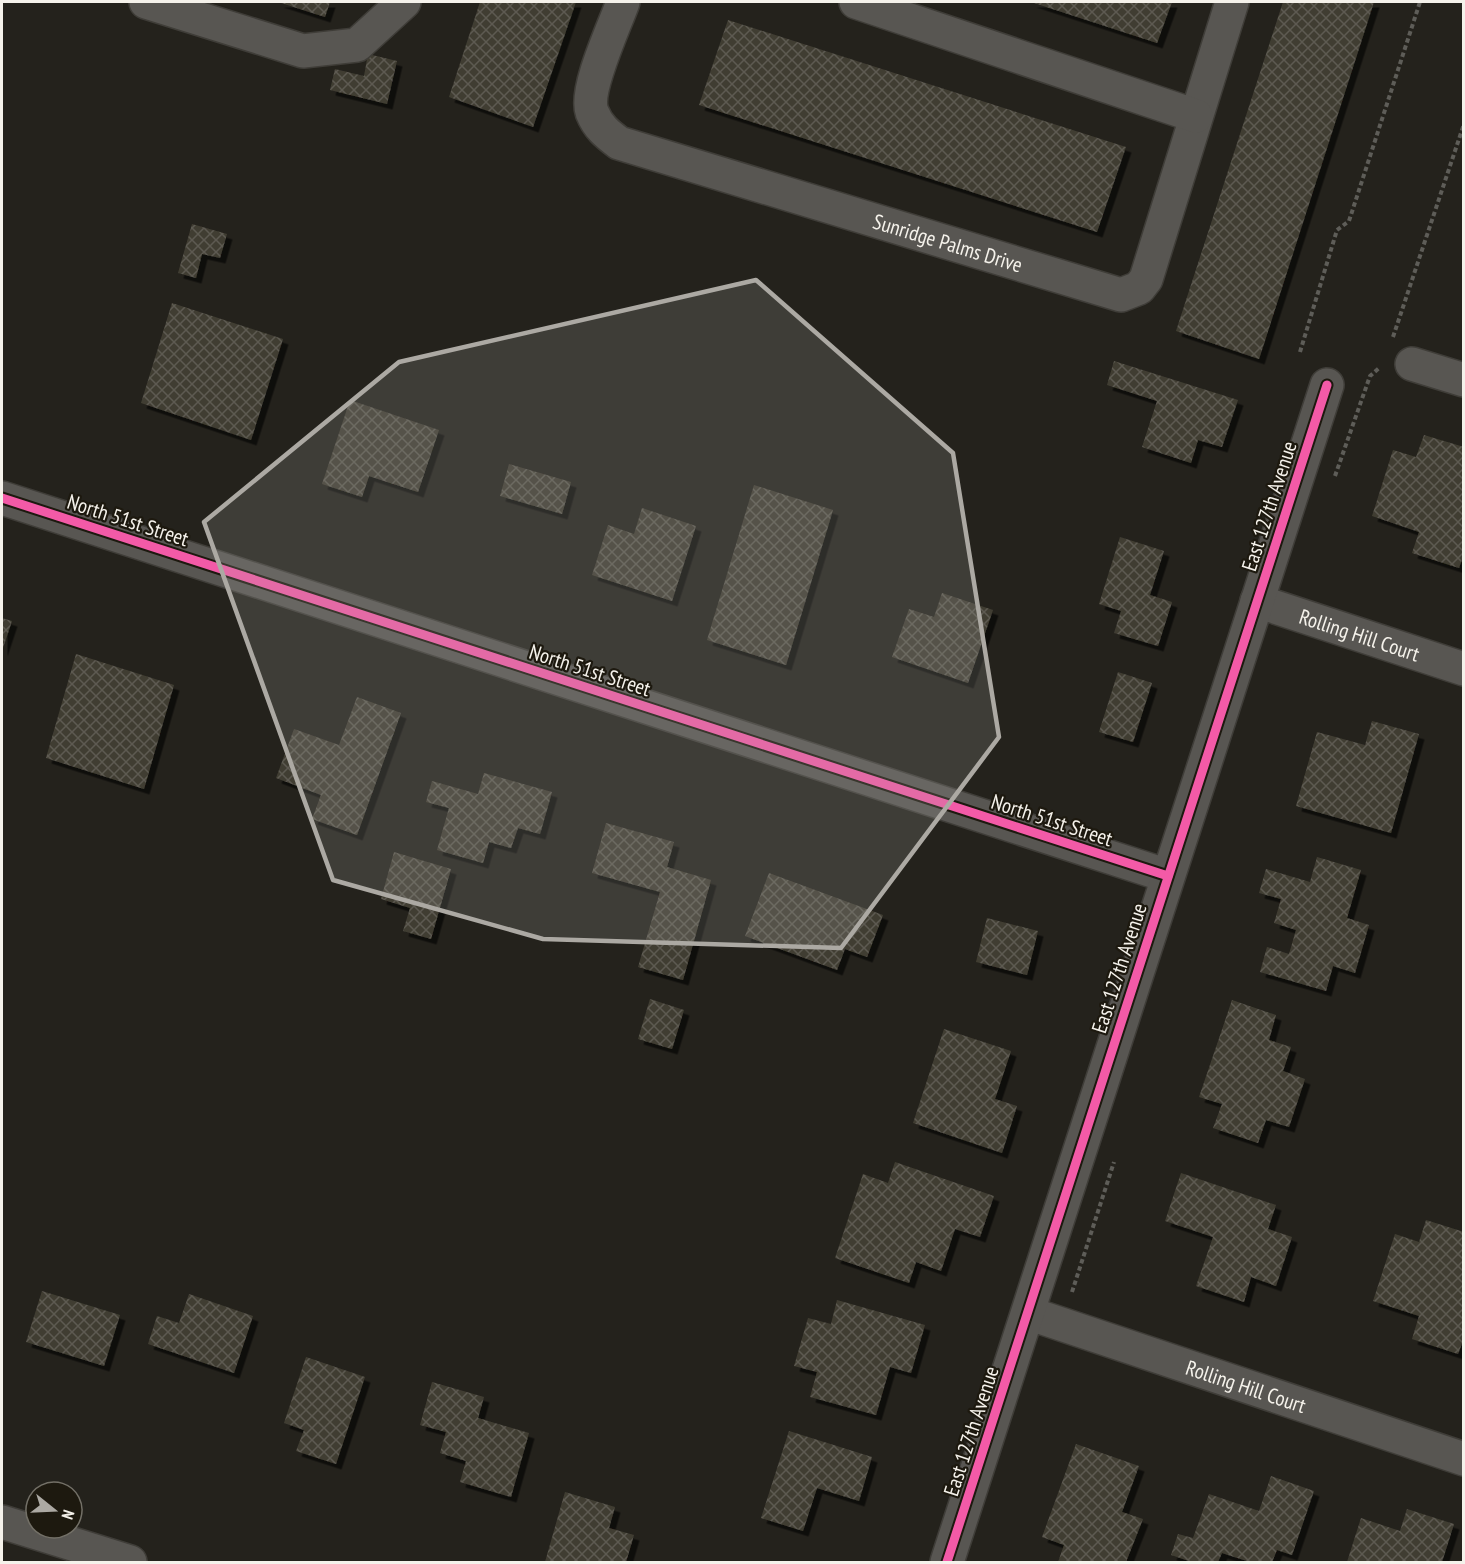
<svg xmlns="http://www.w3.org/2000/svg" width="1465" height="1564" font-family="'PT Sans Narrow',sans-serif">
	<defs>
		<pattern id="building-cross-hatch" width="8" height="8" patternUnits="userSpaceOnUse" patternTransform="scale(1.5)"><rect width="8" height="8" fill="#413e33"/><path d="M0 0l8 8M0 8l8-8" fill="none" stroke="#5d5a51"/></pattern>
		<filter id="shadow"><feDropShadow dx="5.5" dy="5.5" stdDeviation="0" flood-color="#0009"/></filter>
	</defs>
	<rect width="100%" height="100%" fill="#24221c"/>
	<g fill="url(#building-cross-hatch)" filter="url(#shadow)">
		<path d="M278,2h52l-5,15z"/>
		<path d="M480,2h96l-43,125 -84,-30z"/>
		<path d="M1031,2h141l-15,41z"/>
		<path d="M1283,2h91l-115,357 -83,-28z"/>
		<path d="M728,20l398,127 -29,85 -398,-127z"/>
		<path d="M368,54l29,7 -10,43 -57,-14 5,-21 29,7z"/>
		<path d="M192,224l35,10 -7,24 -18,-4 -6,24 -18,-5z"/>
		<path d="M172,303l111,36 -32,101 -110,-37z"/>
		<path d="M1114,361l124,39 -16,47 -24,-7 -7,23 -49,-16 15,-46 -50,-16z"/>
		<path d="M350,400l89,30 -21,62 -49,-16 -7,21 -40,-13z"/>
		<path d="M1424,435l40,12v107l-5,14 -47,-15 7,-21 -47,-16 21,-66 23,7z"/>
		<path d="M509,464l62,18 -9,32 -62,-18z"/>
		<path d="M754,485l79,25 -47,155 -79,-25z"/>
		<path d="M642,508l54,18 -24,75 -80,-26 16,-50 26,9z"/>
		<path d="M1120,537l44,14 -14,44 22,7 -14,44 -44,-13 7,-22 -22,-7z"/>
		<path d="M942,593l51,17 -25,73 -76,-26 17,-48 25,8z"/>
		<path d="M2,618l10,3 -10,30z"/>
		<path d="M76,654l98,31 -30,104 -98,-31z"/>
		<path d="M1118,672l34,11 -19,59 -34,-10z"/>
		<path d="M357,697l44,16 -44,122 -45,-16 9,-24 -45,-17 18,-49 45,16z"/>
		<path d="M1372,721l47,13 -28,99 -95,-27 21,-74 48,13z"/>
		<path d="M484,773l68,19 -12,42 -22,-6 -7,20 -22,-6 -6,21 -46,-13 12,-42 -23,-6 6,-21 46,13z"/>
		<path d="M606,823l68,19 -7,25 44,13 -28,100 -45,-13 22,-75 -68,-19z"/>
		<path d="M394,852l57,17 -20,70 -28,-8 7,-23 -29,-9z"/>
		<path d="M1317,857l44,13 -14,48 22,7 -14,48 -22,-7 -7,25 -66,-19 7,-25 22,7 7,-24 -22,-7 7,-24 -22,-6 7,-24 44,13z"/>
		<path d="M769,873l114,42 -16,42 -22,-8 -8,21 -92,-34z"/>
		<path d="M987,918l51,13 -11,44 -51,-13z"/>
		<path d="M650,999l34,11 -12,39 -34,-10z"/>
		<path d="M1232,1000l44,15 -7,25 22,7 -8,24 22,8 -16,48 -23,-7 -8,23 -45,-15 9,-24 -23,-7z"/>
		<path d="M944,1029l67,22 -16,48 22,7 -15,47 -89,-30z"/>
		<path d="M895,1162l99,34 -14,41 -25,-8 -14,42 -25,-9 -7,21 -74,-25 28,-84 25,9z"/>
		<path d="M1181,1173l95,32 -8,24 24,8 -16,49 -25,-9 -7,25 -48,-16 17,-49 -48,-16z"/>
		<path d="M1426,1220l38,12v106l-6,16 -46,-15 7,-23 -46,-15 22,-67 24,8z"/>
		<path d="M42,1291l78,24 -16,51 -78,-24z"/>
		<path d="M189,1294l64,22 -19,57 -86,-29 9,-28 22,7z"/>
		<path d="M837,1300l88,25 -14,48 -21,-6 -14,48 -66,-18 7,-25 -23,-6 14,-48 23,6z"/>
		<path d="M306,1357l59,20 -29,87 -40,-13 8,-21 -20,-7z"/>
		<path d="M432,1382l52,15 -6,21 51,15 -18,64 -51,-15 6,-21 -26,-8 6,-21 -26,-7z"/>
		<path d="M789,1431l83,26 -13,44 -42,-13 -14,43 -42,-13z"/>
		<path d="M1076,1444l63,22 -17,46 21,7 -17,43h-68l6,-17 -22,-8z"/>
		<path d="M1271,1476l43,15 -22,64 -15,-5 -5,12h-22l-28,-9 -4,9h-26l-21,-7 7,-21 15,4 16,-44 50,17z"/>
		<path d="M565,1492l50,15 -6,21 25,7 -8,27h-81z"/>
		<path d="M1407,1509l47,15 -12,38h-95l14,-44 39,13z"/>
	</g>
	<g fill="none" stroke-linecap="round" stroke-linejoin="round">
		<g stroke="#3f3d38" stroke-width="36">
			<g id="minor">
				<path d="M146,2l157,49 54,-6 47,-43"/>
				<path id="s1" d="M623,2c-8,23 -39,88 -31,110 6,15 15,22 27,31l502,152 18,-7 7,-9 86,-277"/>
				<path d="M856,2l340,114"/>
				<path d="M1412,364l52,16"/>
				<path d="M2,498l1166,378"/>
				<path id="s2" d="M1257,601l207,68"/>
				<path id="s3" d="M1028,1313l436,146"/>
				<path d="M2,1522l128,40"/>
				<path d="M947,1562l380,-1177"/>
			</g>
		</g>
		<g stroke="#5e5d58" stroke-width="4" stroke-dasharray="4.5 3" stroke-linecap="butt">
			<path d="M1393,337l71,-213"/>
			<path d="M1300,352l37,-122 12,-9 71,-219"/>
			<path d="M1335,476l35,-100 9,-8"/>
			<path d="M1072,1292l42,-130"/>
		</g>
		<use href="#minor" stroke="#585652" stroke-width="33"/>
		<g stroke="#1d190f" stroke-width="13">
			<g id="cycleway">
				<path d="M2,498l1166,378"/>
				<path d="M947,1562l380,-1177"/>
			</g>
		</g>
		<use href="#cycleway" stroke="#f35aa7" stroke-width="9"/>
	</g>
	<path fill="#aca9a3" fill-opacity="0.2" stroke="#aca9a3" stroke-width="4.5" stroke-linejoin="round" d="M756,280l197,173 46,284 -158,211 -298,-9 -210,-59 -129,-358 195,-160z"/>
	<g text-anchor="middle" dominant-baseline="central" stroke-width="4.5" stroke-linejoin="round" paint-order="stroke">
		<g font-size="21" fill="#f5f2eb" stroke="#1d190f">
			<text stroke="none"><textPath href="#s1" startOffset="501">Sunridge Palms Drive</textPath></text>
			<text transform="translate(1269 506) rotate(-72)">East 127th Avenue</text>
			<text transform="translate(128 520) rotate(18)">North 51st Street</text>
			<text stroke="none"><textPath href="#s2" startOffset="108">Rolling Hill Court</textPath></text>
			<text transform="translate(590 670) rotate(18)">North 51st Street</text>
			<text transform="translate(1052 820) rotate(18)">North 51st Street</text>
			<text transform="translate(1119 968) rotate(-72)">East 127th Avenue</text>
			<text stroke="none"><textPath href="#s3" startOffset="230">Rolling Hill Court</textPath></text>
			<text transform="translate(971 1431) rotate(-72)">East 127th Avenue</text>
		</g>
	</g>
	<rect width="1465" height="1564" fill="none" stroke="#f5f2eb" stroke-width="6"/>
	<g transform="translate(54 1510) rotate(108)"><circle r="28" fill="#1d190f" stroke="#737067" stroke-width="1.5"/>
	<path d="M0-4.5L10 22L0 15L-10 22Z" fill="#aca9a3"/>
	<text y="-9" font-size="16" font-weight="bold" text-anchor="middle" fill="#f5f2eb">N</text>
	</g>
</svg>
